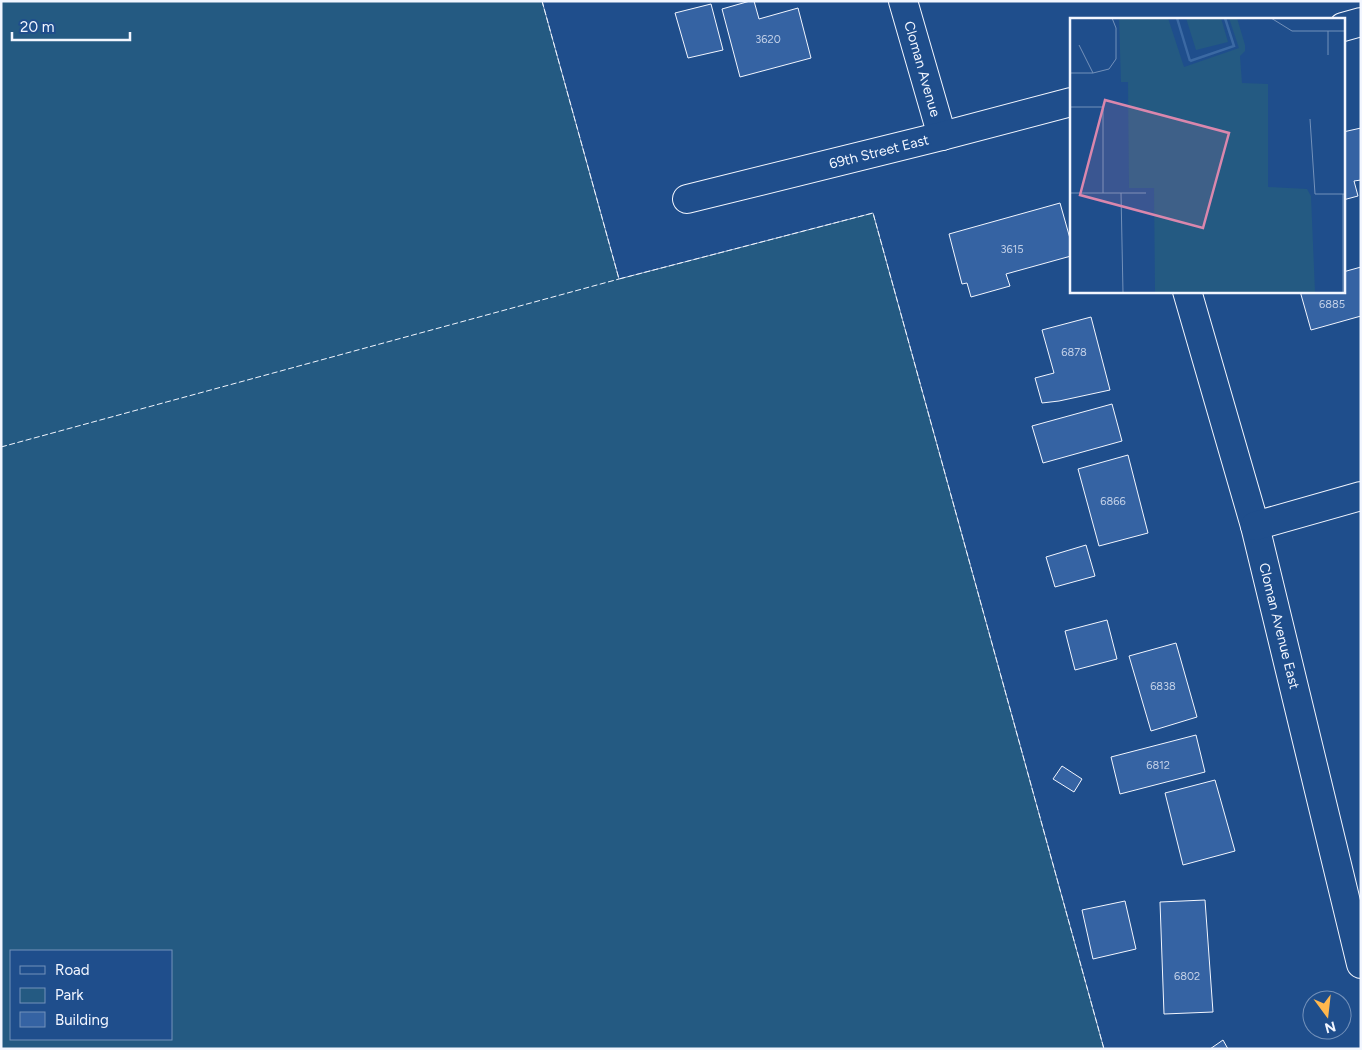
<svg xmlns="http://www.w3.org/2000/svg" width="1362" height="1050" font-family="Figtree,sans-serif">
	<rect width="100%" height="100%" fill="#1f4e8c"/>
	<path fill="#245a82" stroke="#a8bbd7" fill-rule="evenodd" d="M1,1h541l77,278 254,-66 231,836h-1103zM11,951h160v88h-160z"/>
	<g fill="#3563a3" stroke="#f2f6ff">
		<path d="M750,1h4l5,18 39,-11 13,50 -71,19 -18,-68z"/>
		<path d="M711,4l12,46 -35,8 -13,-45z"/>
		<path d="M1361,128v52l-7,1 4,15 -15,4v-68z"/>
		<path d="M1060,203l11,39v14l-65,18 4,12 -39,11 -4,-14 -5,1 -13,-50z"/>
		<path d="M1361,267v49l-50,14 -11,-39h43v-19z"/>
		<path d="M1091,317l19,73 -51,11 -17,2 -7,-25 19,-5 -12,-43z"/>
		<path d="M1112,404l10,37 -79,22 -11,-37z"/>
		<path d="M1128,455l20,78 -49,13 -21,-77z"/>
		<path d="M1086,545l9,31 -40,11 -9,-30z"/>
		<path d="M1107,620l10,39 -42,11 -10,-39z"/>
		<path d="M1176,643l21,74 -46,14 -22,-75z"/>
		<path d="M1196,735l9,37 -85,22 -9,-37z"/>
		<path d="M1062,766l20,13 -8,13 -21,-13z"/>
		<path d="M1215,780l20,71 -52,14 -18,-72z"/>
		<path d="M1205,900l8,112 -49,2 -4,-112z"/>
		<path d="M1125,901l11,48 -43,10 -11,-49z"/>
		<path d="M1223,1040l5,9h-18z"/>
	</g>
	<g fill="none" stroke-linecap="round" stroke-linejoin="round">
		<g stroke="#f2f6ff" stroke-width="30">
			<g id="street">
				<path d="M903,1l39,135"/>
				<path d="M1343,27l18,-5"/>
				<path d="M687,199l255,-63 129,-34"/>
				<path d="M1187,291l68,235 106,438"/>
				<path d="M1255,526l106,-30"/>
			</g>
		</g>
		<use href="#street" stroke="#1f4e8c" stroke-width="28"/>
		<g stroke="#f2f6ff" stroke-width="1" stroke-dasharray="6 2.5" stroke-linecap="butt">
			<path d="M542,1l77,278 254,-66 231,836"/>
			<path d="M1,447l618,-168"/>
		</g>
	</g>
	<g text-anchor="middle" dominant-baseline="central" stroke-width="4" stroke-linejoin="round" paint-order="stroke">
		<g font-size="11" fill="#c3d1e8">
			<text x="768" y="39">3620</text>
			<text x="1012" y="249">3615</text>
			<text x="1332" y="304">6885</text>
			<text x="1074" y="352">6878</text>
			<text x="1113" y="501">6866</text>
			<text x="1163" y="686">6838</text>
			<text x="1158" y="765">6812</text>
			<text x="1187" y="976">6802</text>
		</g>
		<g font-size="14" fill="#f2f6ff" stroke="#1f4e8c">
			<text transform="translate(922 69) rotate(74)">Cloman Avenue</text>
			<text transform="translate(879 152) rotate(-14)">69th Street East</text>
			<text transform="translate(1279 626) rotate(76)">Cloman Avenue East</text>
		</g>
	</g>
	<g transform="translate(1070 18)">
		<rect width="275" height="275" fill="#1f4e8c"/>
		<path d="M49,0h49l16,49 55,-19 -10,-30h8l8,27v6l-5,5 2,27 26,1v103l39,2 4,7 4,96h-160l-1,-104h-25l-1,-106h-7zM116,0h35l7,24 -32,8z" fill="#245a82"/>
		<path fill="none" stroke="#3b69a3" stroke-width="2.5" d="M107,0l13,43M120,43l44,-15 -9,-28"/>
		<path fill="none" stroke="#7391ba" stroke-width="1" d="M201,0l21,13h53M9,27l14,28M258,37v-24M0,55h23l16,-4 7,-10v-31l-4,-10M0,89h33v86M240,101l5,75h30M0,175h76M51,175l2,100M273,176v99"/>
		<path fill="#da87ad" fill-opacity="0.15" stroke="#da87ad" stroke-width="2.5" d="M35,82l124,33 -26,95 -123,-33z"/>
		<rect width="275" height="275" fill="none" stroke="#f2f6ff" stroke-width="2.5"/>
	</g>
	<rect width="1362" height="1050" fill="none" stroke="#f2f6ff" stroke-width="5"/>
	<rect x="10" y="950" width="162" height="90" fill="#1f4e8c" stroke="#7391ba"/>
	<rect x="20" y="966" width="25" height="8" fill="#1f4e8c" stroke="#7391ba"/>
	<text x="55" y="975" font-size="15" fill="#f2f6ff">Road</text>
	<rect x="20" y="988" width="25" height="15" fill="#245a82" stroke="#7391ba"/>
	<text x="55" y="1000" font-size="15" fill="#f2f6ff">Park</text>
	<rect x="20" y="1012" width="25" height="15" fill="#3563a3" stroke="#7391ba"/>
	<text x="55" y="1025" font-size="15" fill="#f2f6ff">Building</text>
	<g transform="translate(1327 1015) rotate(165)"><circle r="24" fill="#1f4e8c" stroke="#7391ba"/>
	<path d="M0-4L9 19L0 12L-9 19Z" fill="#ffb74d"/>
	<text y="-8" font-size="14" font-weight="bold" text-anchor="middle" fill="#f2f6ff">N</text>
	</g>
	<path d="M12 32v8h118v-8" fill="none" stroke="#f2f6ff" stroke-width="2.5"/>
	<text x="20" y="32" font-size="15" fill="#f2f6ff" stroke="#1f4e8c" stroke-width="4" paint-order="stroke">20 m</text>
</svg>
